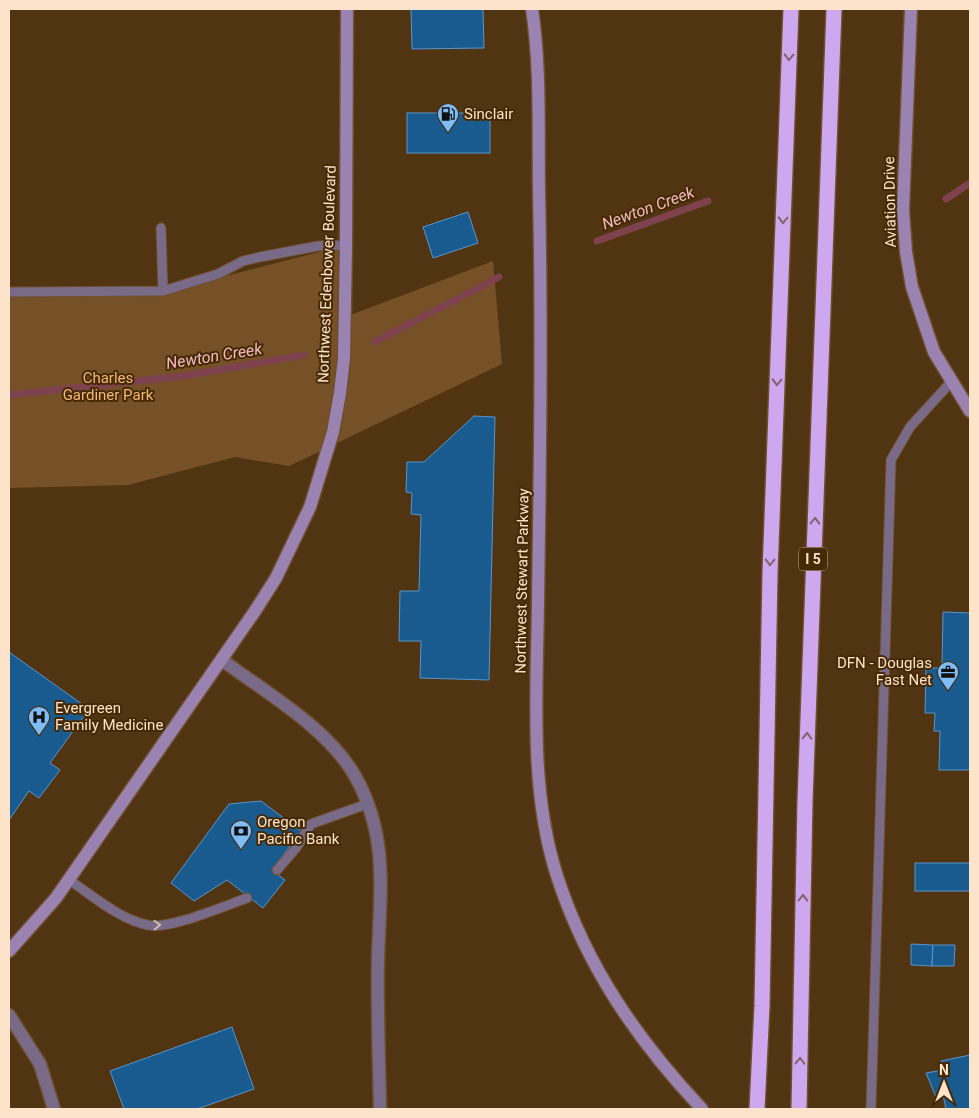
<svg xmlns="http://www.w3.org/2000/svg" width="979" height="1118" font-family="Roboto,sans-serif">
	<rect width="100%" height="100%" fill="#513411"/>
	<path fill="#765127" d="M346,245l-1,72 148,-56 9,103 -213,102 -54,-9 -107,28 -119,3v-201l170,1z"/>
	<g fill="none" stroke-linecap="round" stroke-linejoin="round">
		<g stroke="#7e424e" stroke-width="7">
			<path d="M946,199l24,-16"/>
			<path d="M597,241l111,-40"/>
			<path d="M375,342l124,-65"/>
			<path d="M9,395l175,-19 120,-21"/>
		</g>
	</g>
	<g fill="#1a5b8f" stroke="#5795cd">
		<path d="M411,9h72l1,39 -72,1z"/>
		<rect x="407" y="113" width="83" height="40"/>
		<path d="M468,212l10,31 -45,15 -10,-31z"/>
		<path d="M474,416l21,1 -6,263 -69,-2 1,-37h-22l1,-50h19l2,-76 -10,-1 1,-21 -6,-1 1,-30h17z"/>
		<path d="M943,612l27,1v157h-31l1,-39h-6l1,-18h-10l1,-45h16z"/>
		<path d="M9,652l80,57 -39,54 10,7 -21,28 -10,-7 -20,29z"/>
		<path d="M261,801l40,30 -29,39 13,10 -22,28 -36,-28 -33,21 -23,-18 58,-79z"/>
		<rect x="915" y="863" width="55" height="28"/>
		<path d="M911,944l22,1 -1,21 -21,-1z"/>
		<path d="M933,945h22l-1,21h-22z"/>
		<path d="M232,1027l22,62 -57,20h-73l-14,-38z"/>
		<path d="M970,1055v54h-24l-3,-14 -7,2 -10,-24 17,-3 -2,-9z"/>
	</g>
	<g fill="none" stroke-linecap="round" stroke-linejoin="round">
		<g stroke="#6c502f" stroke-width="11">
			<g id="lane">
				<path d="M161,228l2,63"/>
				<path d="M9,292l154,-1 55,-17 25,-13 17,-4 58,-11 28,-1"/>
				<path d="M277,870l19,-22 15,-24 56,-20"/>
				<path d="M69,880c23,15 51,40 79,45 21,5 76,-19 99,-27"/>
				<path d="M871,1109l20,-649 19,-33 41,-45"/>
			</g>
		</g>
		<g stroke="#6c502f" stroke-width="15">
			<g id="street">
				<path d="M222,660c43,32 106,68 133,116 34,60 25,117 23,182 -1,50 1,101 2,151"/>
				<path d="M9,1015l31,49 14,45"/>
			</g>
		</g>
		<g stroke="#6c502f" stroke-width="15">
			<g id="secondary">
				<path d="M532,9c9,60 6,123 7,184 3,136 1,272 -1,409 -1,90 -9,187 19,274 29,90 81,165 145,233"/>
				<path d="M911,9l-8,201 3,42 6,35 22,65 36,59"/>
				<path d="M9,951l47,-53 199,-287 21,-33 34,-71 23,-75 7,-39 4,-35 2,-113 1,-236"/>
			</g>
		</g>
		<g stroke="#6c502f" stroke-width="18">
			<g id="highway">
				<path d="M757,1109l5,-103 8,-433 21,-564"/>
				<path d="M799,1109l6,-308 29,-792"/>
			</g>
		</g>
		<use href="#lane" stroke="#796a87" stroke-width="9"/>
		<use href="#street" stroke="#796a87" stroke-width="12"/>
		<use href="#secondary" stroke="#9b83b1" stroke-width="12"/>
		<use href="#highway" stroke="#cda8ef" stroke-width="15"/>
	</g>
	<defs><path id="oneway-chevron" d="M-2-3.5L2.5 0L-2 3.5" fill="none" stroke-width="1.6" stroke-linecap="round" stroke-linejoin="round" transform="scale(1.25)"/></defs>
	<g stroke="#83636e">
		<use href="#oneway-chevron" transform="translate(789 57) rotate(92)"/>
		<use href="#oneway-chevron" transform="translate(783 220) rotate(92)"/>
		<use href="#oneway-chevron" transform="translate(777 382) rotate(92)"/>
		<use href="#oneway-chevron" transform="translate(815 521) rotate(-88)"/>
		<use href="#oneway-chevron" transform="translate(770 562) rotate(92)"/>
		<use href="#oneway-chevron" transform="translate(807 736) rotate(-88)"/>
		<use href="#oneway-chevron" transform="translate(803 898) rotate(-89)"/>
		<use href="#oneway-chevron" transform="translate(800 1061) rotate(-89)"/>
	</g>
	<use stroke="#ceb9b3" href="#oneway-chevron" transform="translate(157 925) rotate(-2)"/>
	<defs>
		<g id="fuel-pin" transform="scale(1.125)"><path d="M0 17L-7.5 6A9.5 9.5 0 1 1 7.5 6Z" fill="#7ebdf9" stroke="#462a05"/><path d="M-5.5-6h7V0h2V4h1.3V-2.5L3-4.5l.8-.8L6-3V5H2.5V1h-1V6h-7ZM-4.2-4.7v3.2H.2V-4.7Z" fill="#111"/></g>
		<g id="office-pin" transform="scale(1.125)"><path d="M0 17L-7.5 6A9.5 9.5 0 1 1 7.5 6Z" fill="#7ebdf9" stroke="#462a05"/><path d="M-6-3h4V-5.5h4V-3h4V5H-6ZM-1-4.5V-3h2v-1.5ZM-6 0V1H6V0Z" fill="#111"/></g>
		<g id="hospital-pin" transform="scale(1.125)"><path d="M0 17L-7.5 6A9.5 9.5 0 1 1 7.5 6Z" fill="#7ebdf9" stroke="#462a05"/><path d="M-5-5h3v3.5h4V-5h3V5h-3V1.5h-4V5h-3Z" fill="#111"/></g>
		<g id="bank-pin" transform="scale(1.125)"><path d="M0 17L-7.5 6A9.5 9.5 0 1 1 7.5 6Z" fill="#7ebdf9" stroke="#462a05"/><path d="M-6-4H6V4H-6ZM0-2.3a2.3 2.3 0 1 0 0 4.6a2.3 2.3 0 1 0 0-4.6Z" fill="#111"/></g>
	</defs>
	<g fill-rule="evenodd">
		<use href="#fuel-pin" x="448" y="114"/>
		<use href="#office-pin" x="948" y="672"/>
		<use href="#hospital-pin" x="39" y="717"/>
		<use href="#bank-pin" x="241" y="831"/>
	</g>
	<g text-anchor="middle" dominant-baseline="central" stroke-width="4" stroke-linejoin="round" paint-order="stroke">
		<rect fill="#462a05" stroke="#c5ac8f" stroke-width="1" x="799" y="547.5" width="28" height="23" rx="4"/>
		<g font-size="14" font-weight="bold" fill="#fce3ca">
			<text x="813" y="559">I 5</text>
		</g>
		<g font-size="15" fill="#fce3ca" stroke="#462a05" text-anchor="start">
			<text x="464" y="114">Sinclair</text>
			<text x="932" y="663" text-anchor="end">DFN - Douglas<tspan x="932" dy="17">Fast Net</tspan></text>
			<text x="55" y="708">Evergreen<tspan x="55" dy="17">Family Medicine</tspan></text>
			<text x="257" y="822">Oregon<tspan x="257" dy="17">Pacific Bank</tspan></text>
		</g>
		<g font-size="15" fill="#fce3ca" stroke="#462a05">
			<text transform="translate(890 202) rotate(-91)">Aviation Drive</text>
			<text transform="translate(327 274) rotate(-88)">Northwest Edenbower Boulevard</text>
			<text transform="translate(522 581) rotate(-89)">Northwest Stewart Parkway</text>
		</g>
		<g font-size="15" fill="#f6b873" stroke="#462a05">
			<text x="108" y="378">Charles<tspan x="108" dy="17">Gardiner Park</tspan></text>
		</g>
		<g font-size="16" font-style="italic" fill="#f4bac3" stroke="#462a05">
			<text transform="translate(648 208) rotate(-20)">Newton Creek</text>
			<text transform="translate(214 356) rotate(-9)">Newton Creek</text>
		</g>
	</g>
	<rect width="979" height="1118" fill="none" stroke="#fce3ca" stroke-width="20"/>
	<g transform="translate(944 1083)" stroke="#462a05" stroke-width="4" paint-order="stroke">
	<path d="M0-4L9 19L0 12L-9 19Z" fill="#fce3ca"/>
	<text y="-8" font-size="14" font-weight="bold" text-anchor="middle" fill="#fce3ca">N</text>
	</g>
</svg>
